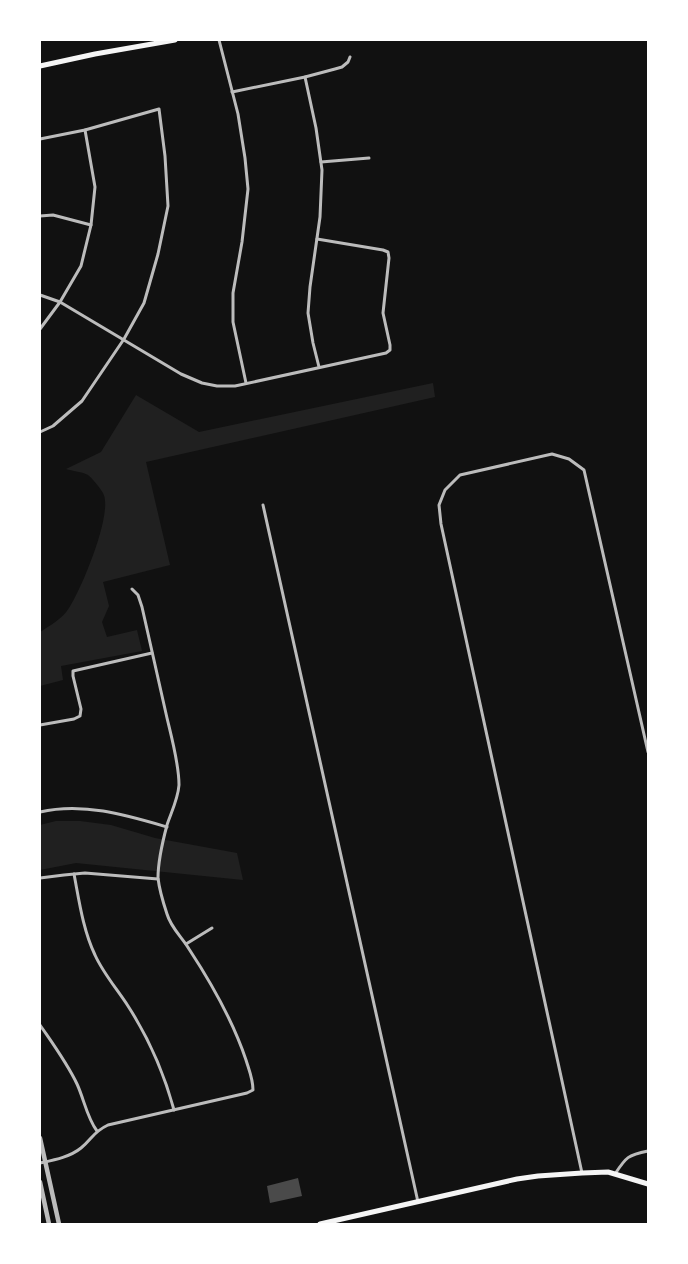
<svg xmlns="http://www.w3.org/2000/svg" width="688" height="1264" font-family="'Exo 2',sans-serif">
	<rect width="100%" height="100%" fill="#111"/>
	<g fill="#202020">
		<path d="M433,383l2,14 -289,65 24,103 -67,17 6,24 -7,16 5,15 30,-7 5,21 -81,15 2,14 -23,6v-54c11,-7 22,-13 29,-24 12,-18 45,-96 34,-115 -2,-4 -12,-16 -15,-18 -5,-3 -16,-4 -22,-6l35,-17 35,-57 63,37z"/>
		<path d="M56,821h24l31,4 44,13 82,15 6,27 -167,-17 -36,7v-45z"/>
	</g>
	<path fill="#4a4a4a" d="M298,1178l4,18 -32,7 -3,-17z"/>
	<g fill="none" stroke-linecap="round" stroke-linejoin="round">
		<g stroke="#bcbcbc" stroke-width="3">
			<path d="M219,40l19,74 7,44 3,31 -6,53 -9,51v29l13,61"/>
			<path d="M305,77l11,51 6,42 -2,47 -10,70 -2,26 5,30 6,24"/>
			<path d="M232,92l73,-15 30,-8 7,-2 6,-5 2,-5"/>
			<path d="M40,139l45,-9 74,-21 6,47 3,50 -10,48 -14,49 -20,36 -42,62 -29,25 -13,6"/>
			<path d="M321,162l48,-4"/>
			<path d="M40,216l13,-1 38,10"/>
			<path d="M40,295l20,7 121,72 21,9 15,3h18l151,-33 4,-3v-5l-7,-32 6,-55 -1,-6 -5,-2 -66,-11"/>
			<path d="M40,329l20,-27 21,-36 10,-41 4,-38 -10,-57"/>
			<path d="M263,505l155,697"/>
			<path d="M40,725l34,-6 6,-3 1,-7 -8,-33v-5l79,-18"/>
			<path d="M40,812c43,-10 86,3 127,15"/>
			<path d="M74,874c5,26 9,56 21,81 8,18 22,34 33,51 20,31 36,67 46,104"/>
			<path d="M40,878l24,-3 21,-2 73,6"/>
			<path d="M186,944l26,-16"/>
			<path d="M40,1025c13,19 27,38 37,59 7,15 10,34 20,47"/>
			<path d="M40,1163c14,-3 30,-6 41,-15 11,-9 12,-16 27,-23l139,-32 6,-3c0,-11 -4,-20 -7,-30 -13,-39 -34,-76 -57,-111 -7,-12 -18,-21 -22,-35 -3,-9 -8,-27 -9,-36 0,-15 5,-38 9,-53 4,-12 11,-26 12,-40 0,-21 -7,-46 -12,-67 -8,-37 -17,-74 -25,-111l-4,-12 -6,-6"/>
			<path d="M582,1173l-141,-649 -2,-19 6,-15 15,-15 92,-21 17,5 15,11 64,282"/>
			<path d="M615,1174c11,-17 13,-19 33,-23"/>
		</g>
		<g stroke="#bcbcbc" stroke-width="4.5">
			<path d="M40,1138l19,86"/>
			<path d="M40,1182l9,42"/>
		</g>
		<g stroke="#f5f5f5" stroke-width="5">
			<path d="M40,66l55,-12 80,-14"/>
			<path d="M320,1224l197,-45 21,-3 44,-3 26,-1 40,12"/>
		</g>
	</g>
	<rect width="688" height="1264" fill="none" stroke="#ffffff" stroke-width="82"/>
</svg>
